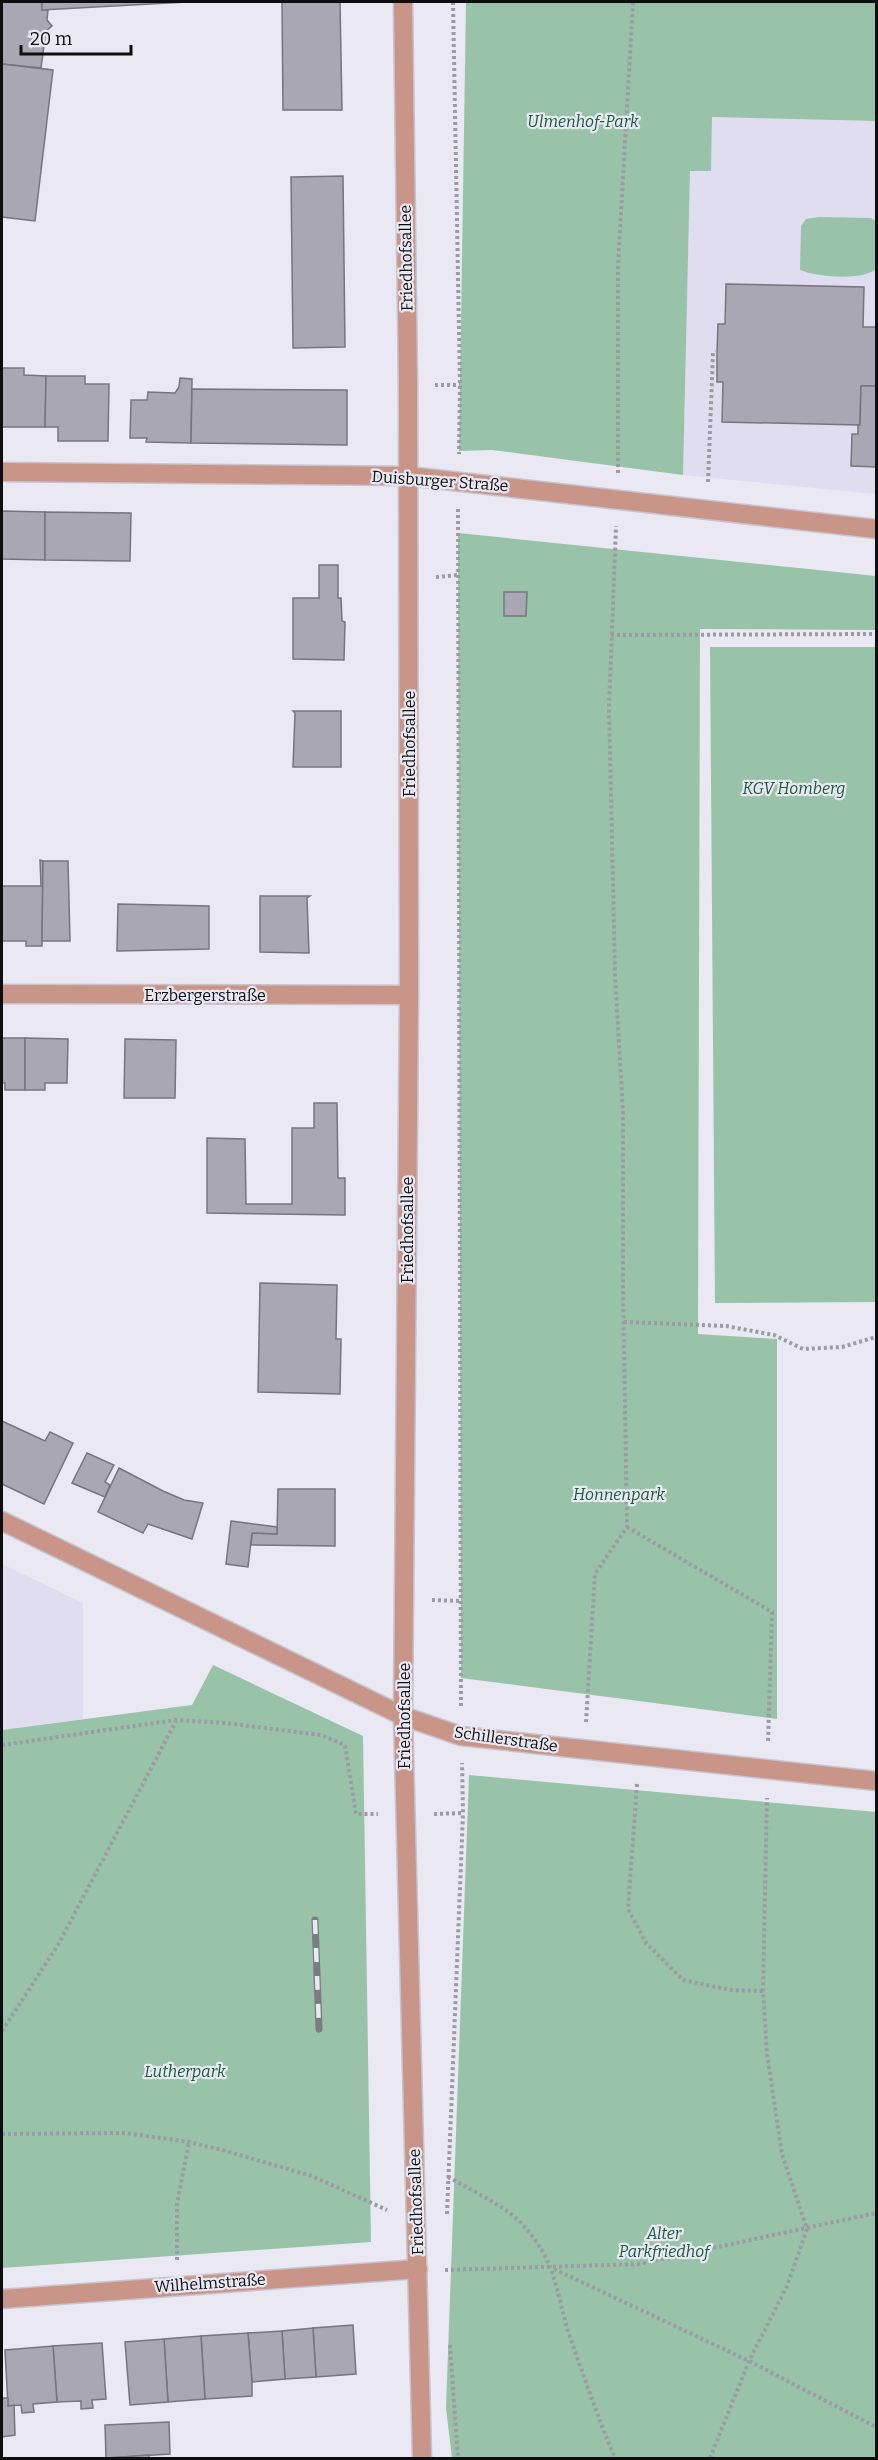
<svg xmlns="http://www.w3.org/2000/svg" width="878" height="2460" font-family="Bitter,serif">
	<rect width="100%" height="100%" fill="#e9e8f3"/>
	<g fill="#dfddef">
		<path d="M712,117l164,4v373l-193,-19 7,-304h21z"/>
		<path d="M2,1564l81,39v116l-81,11z"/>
	</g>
	<g fill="#98c3a8">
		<path d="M466,2h410v119l-164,-4 -1,54h-21l-7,304 -191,-25 -33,1z"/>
		<path d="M819,217l52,1 5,3v48c-14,12 -59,8 -76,1l1,-44 5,-7z"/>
		<path d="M458,533l418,43v54l-176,-1 -2,705 79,5v380l-316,-41z"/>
		<path d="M710,647h166v655l-161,1z"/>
		<path d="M213,1665l150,71 8,506 -369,26v-538l190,-25z"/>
		<path d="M469,1775l407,37v646h-424l-6,-50z"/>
	</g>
	<g fill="#a9a8b2" stroke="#76757e" stroke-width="1.5">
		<path d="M2,2h40v8h6l-1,10 5,6 -7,6 5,9 -6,5 -3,22 -39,-4z"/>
		<path d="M42,2h145l-145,8z"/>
		<path d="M282,2h58l2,108h-59z"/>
		<path d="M2,64l51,6 -18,151 -33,-4z"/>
		<path d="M343,176l2,171 -52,1 -2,-171z"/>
		<path d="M726,284l138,3 -1,40h13v59h-15l-1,39 -138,-3 1,-40h-6v-30l1,-28h7z"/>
		<path d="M2,368h22v7l22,1 -1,51h-43z"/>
		<path d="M46,376h39v8h24l-1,57h-50v-14h-13z"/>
		<path d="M180,378l12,1 -1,64 -45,-1 1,-4h-17l1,-38h16l1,-8 27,1 4,-6z"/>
		<path d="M861,386h15v81l-25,-1 1,-32h6v-9h2z"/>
		<path d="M192,389l155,1v55l-156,-2z"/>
		<path d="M2,511l43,1v48l-43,-1z"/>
		<path d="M45,512l86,1 -1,48 -85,-1z"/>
		<path d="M319,565h19v33h3l1,23 3,1 -1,38 -51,-1v-61h26z"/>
		<path d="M504,592h23l-1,24h-22z"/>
		<path d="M293,711h48v56h-48l2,-54z"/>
		<path d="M40,860l3,1 -1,85h-16v-5h-24v-55h39z"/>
		<path d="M43,861h25l2,80h-28z"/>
		<path d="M260,896h50l-3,2 2,55 -49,-1z"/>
		<path d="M118,904l91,2v43l-92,2z"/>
		<path d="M2,1038h23v52h-20v-7h-3z"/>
		<path d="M25,1038l43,1 -1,44h-22v7h-20z"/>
		<path d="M125,1039l51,1 -1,58h-51z"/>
		<path d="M314,1103h23l1,75h7v37l-138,-2v-75l38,1 1,65h46v-76h22z"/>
		<path d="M260,1283l77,2 -1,54h5l-1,55 -82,-2z"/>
		<path d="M2,1421l43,20 5,-9 23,11 -29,61 -42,-20z"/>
		<path d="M87,1453l27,12 -9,17 5,3 -5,12 -33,-14z"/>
		<path d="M119,1468l44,23 21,9 19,3 -11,36 -44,-15 -5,9 -45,-21z"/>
		<path d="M278,1489h57v57l-84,-1 1,-12 25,1z"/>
		<path d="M231,1521l46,6v7l-25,-1 -4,34 -22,-3z"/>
		<path d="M353,2325l3,49 -40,3 -3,-49z"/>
		<path d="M313,2328l3,49 -31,2 -3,-48z"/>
		<path d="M282,2331l3,48 -33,3 -4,-49z"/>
		<path d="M248,2333l4,49v14l-47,3 -4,-63z"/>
		<path d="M201,2336l4,63 -37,3 -4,-63z"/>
		<path d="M164,2339l4,63 -38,3 -5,-63z"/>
		<path d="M102,2343l4,56 -14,1 1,8 -12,1v-8l-24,1 -4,-56z"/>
		<path d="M53,2346l4,56 -24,2 1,8 -12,1 -1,-8 -13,1 -3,-56z"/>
		<path d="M2,2398h6v8l6,-1 1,30 -13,2z"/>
		<path d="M169,2422l1,32 -64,4 -1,-33z"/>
		<path d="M149,2455v3h-40z"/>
	</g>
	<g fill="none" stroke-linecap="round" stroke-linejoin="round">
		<g stroke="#c6c5cf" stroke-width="21">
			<g id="minor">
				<path d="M403,2l5,382 1,611 -6,721 19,742"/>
				<path d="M2,472l406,4 468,53"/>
				<path d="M2,994l407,1"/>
				<path d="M2,1521l401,195 58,20 415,45"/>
				<path d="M2,2299l416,-30"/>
			</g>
		</g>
		<g stroke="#9c9ba3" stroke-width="4" stroke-dasharray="3 3" stroke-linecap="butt">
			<path d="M453,2l7,383 -1,69"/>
			<path d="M435,385h25"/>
			<path d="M618,473v-207l15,-264"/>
			<path d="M708,482l5,-129 4,-1"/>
			<path d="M458,509l3,1199"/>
			<path d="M436,577l22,-2"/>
			<path d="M611,635l265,-1"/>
			<path d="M624,1322l102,4 48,9 29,14 39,-2 34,-10"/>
			<path d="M627,1527l145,85 -4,130"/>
			<path d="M432,1600l29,1"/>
			<path d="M586,1722l9,-148 32,-47 -4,-240v-173l-8,-139 -6,-268 7,-181"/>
			<path d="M2,1745l174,-25 50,3 95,12 24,10 11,69h22"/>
			<path d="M637,1784l-9,125 18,34 37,37 48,10 32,1"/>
			<path d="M434,1814l29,-1"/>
			<path d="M2,2031l56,-86 118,-224"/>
			<path d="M2,2134l123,-1 64,9 37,9 86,25 75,34"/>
			<path d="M448,2177c18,10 56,29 70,43 42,42 36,72 54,123 14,39 27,78 43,115"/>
			<path d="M447,2214l16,-401 -1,-50"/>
			<path d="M177,2260v-56l12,-62"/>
			<path d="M554,2269l195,92 127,66"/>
			<path d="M445,2270l194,-6 237,-51"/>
			<path d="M450,2345l8,113"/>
			<path d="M710,2458l39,-97 38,-75 20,-57 -25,-75 -15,-100 -4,-63 4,-193"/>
		</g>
		<use href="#minor" stroke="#c89588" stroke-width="18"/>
		<g stroke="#7b7b82" stroke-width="7">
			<path id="rail" d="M315,1920l4,109"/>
		</g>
		<use href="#rail" stroke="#e9e8f3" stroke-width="4.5" stroke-dasharray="14" stroke-linecap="butt"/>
	</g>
	<g text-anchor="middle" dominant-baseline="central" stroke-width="4.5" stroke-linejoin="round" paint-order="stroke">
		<g font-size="16" font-style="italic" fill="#155c39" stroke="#e9e8f3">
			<text x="583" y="121">Ulmenhof-Park</text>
			<text x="794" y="788">KGV Homberg</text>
			<text x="619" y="1494">Honnenpark</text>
			<text x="185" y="2071">Lutherpark</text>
			<text x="664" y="2233">Alter<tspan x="664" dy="18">Parkfriedhof</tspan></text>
		</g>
		<g font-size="16" fill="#0e0e11" stroke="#e9e8f3">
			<text transform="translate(406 258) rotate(-91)">Friedhofsallee</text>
			<text transform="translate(440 481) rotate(4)">Duisburger Straße</text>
			<text transform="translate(409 744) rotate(-90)">Friedhofsallee</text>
			<text x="205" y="995">Erzbergerstraße</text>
			<text transform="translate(407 1230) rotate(-90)">Friedhofsallee</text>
			<text transform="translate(404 1716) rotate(-90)">Friedhofsallee</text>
			<text transform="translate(506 1739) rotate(8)">Schillerstraße</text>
			<text transform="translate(416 2202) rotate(-92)">Friedhofsallee</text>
			<text transform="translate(210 2283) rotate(-4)">Wilhelmstraße</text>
		</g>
	</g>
	<rect width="878" height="2460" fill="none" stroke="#0e0e11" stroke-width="6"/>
	<path d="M21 45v9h110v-9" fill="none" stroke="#0e0e11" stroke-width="3"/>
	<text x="30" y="45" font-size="18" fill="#0e0e11" stroke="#e9e8f3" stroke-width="4.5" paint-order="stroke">20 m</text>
</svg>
